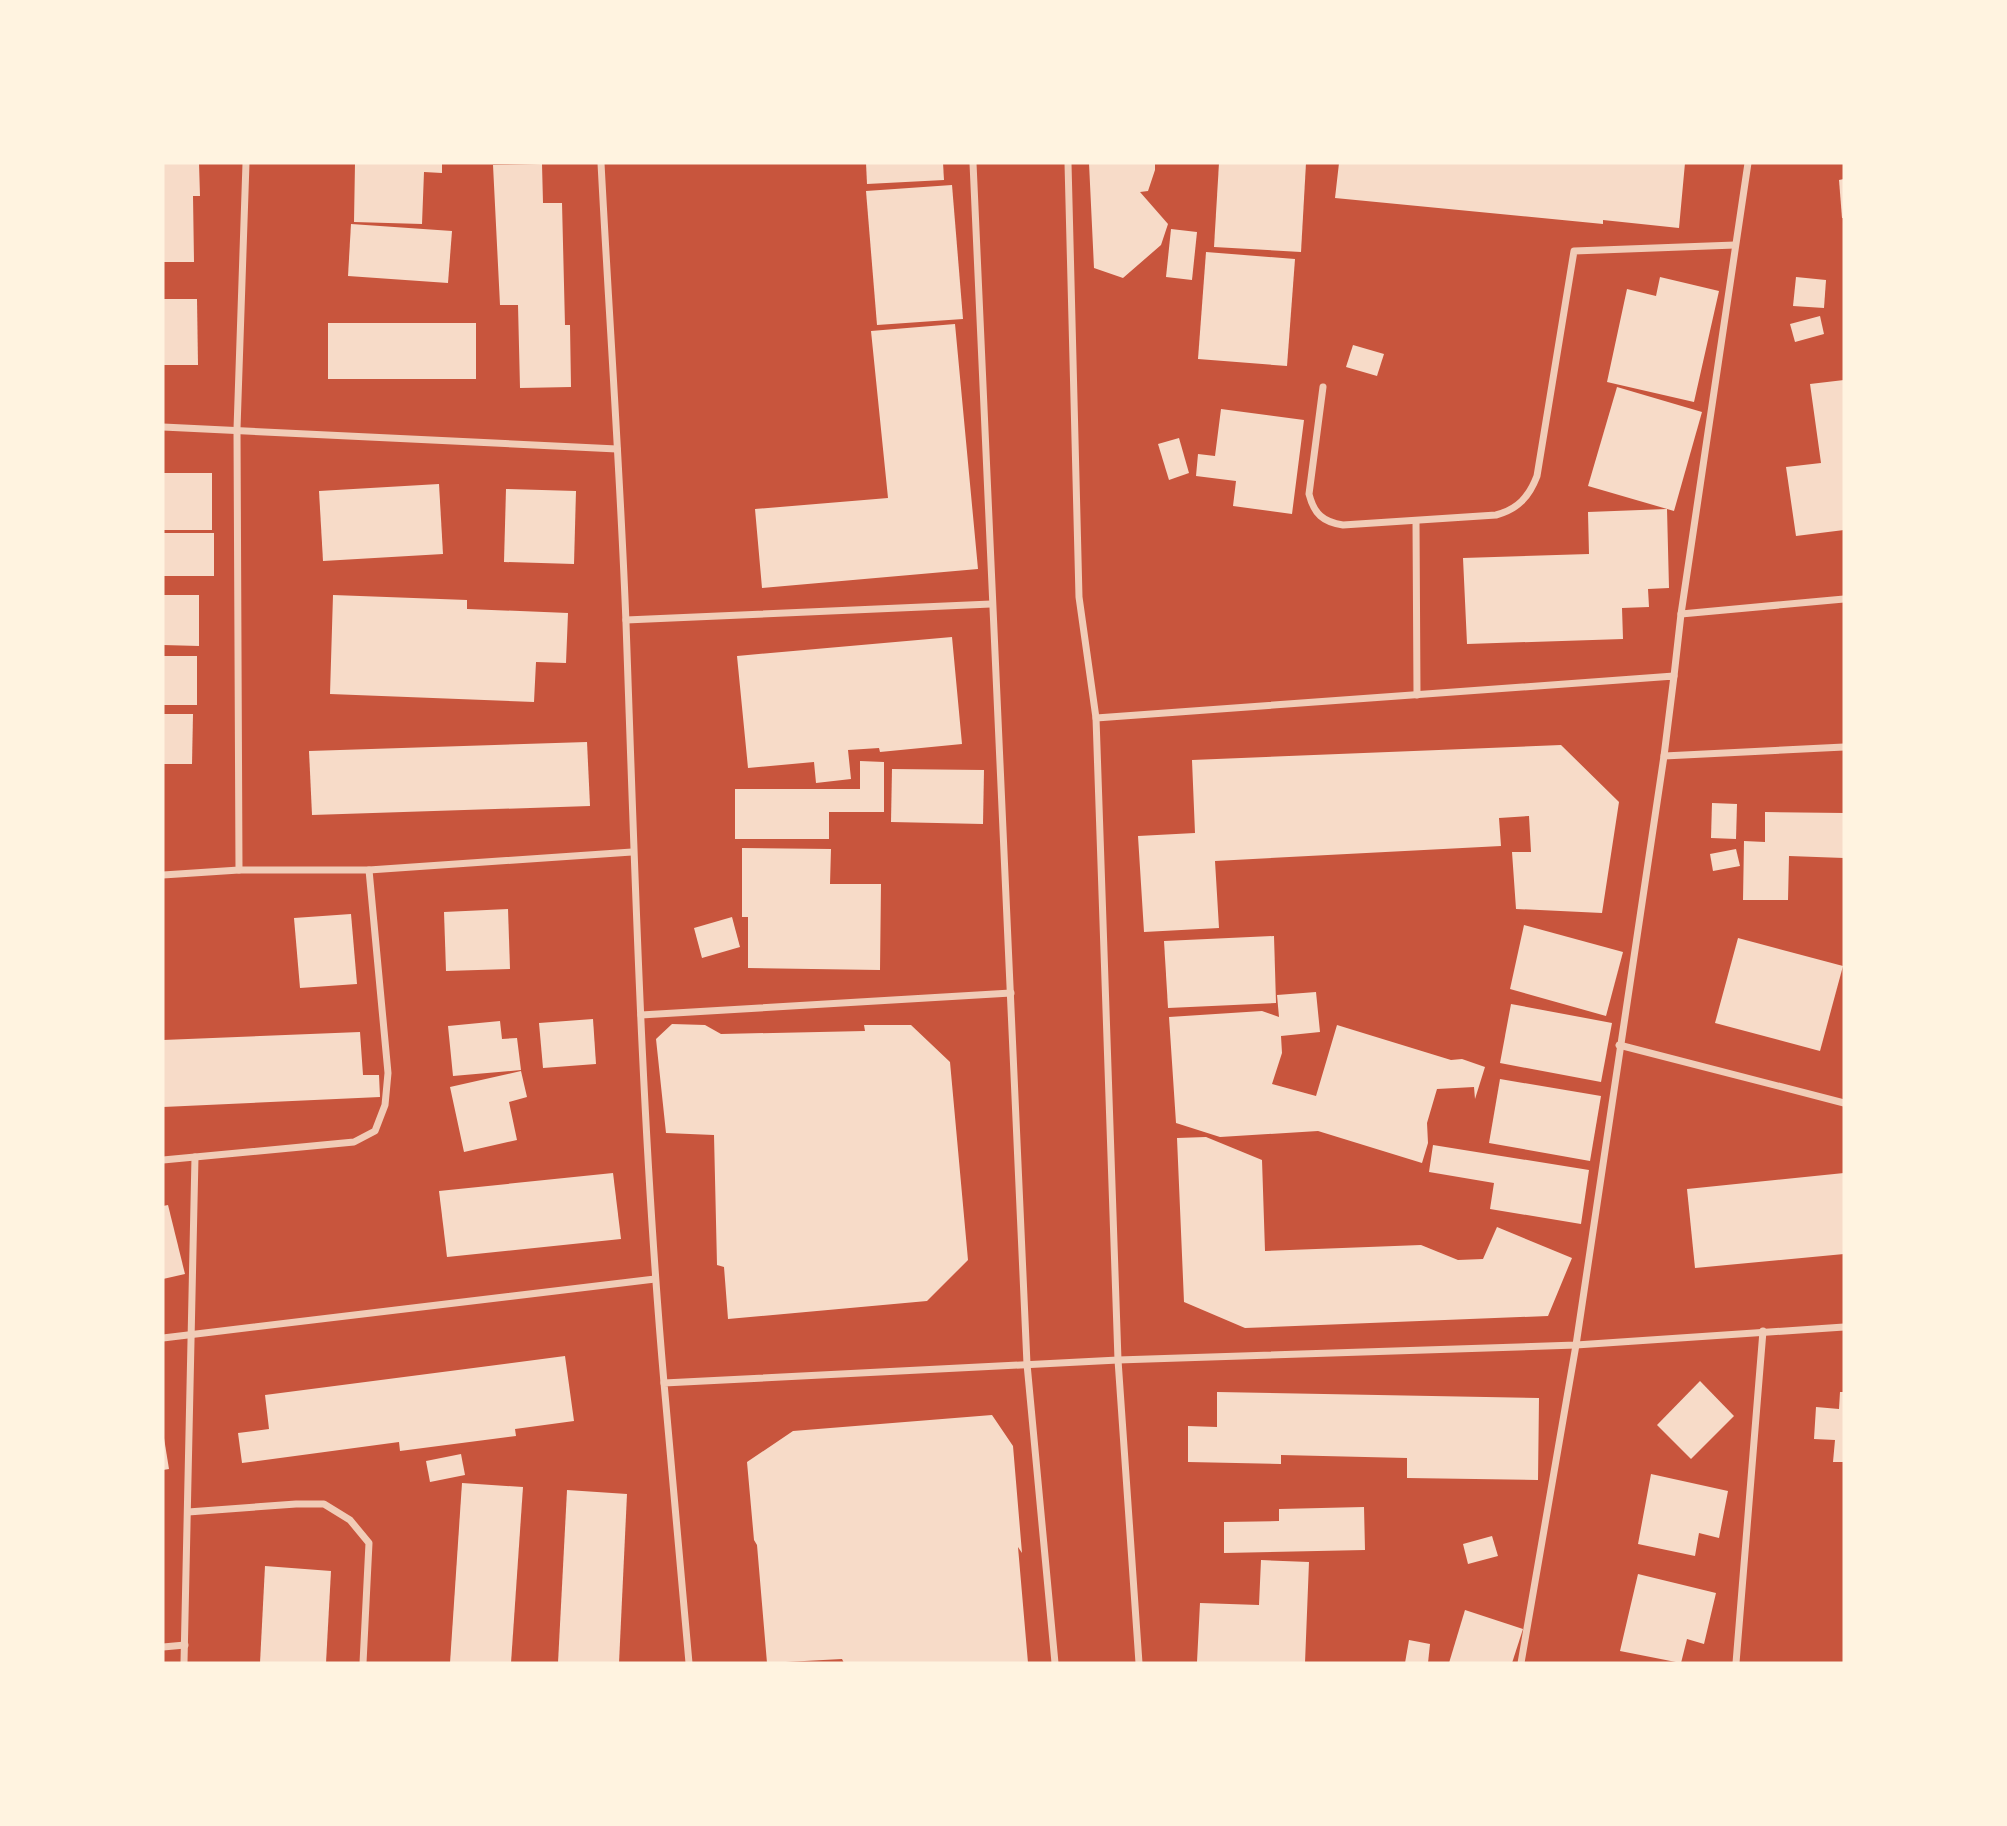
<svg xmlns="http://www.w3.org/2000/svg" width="2007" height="1826" font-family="'Zilla Slab',serif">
	<rect width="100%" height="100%" fill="#c8553d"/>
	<g fill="#f7dbc8">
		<path d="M163,163h36l1,33h-7l1,66h-31z"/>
		<path d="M355,163h87v10l-18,-1 -2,52 -68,-2z"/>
		<path d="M866,163h77l1,17 -77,4z"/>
		<path d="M1089,163h66v7l-7,21 -8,1 28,32 -7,21 -38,33 -29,-10z"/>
		<path d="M1219,163h87l-5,89 -87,-5z"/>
		<path d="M1339,163h346l-6,65 -76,-8v4l-268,-26z"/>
		<path d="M542,164l1,39h19l3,122h5l1,62 -51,1 -2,-83h-18l-7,-140z"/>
		<path d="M1844,179v39h-2l-3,-38z"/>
		<path d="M952,185l11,134 -86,6 -11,-134z"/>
		<path d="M351,224l101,7 -4,52 -100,-7z"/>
		<path d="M1171,229l26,3 -5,48 -26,-3z"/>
		<path d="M1206,252l89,7 -8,107 -89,-7z"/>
		<path d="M1660,277l59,14 -25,111 -87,-20 20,-93 29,7z"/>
		<path d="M1796,277l30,3 -2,28 -31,-2z"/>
		<path d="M163,299h34l1,66h-35z"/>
		<path d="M1820,316l4,18 -29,8 -5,-18z"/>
		<rect x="328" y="323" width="148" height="56"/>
		<path d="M955,324l23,245 -216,19 -7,-79 133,-11 -17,-167z"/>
		<path d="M1353,345l31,9 -7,22 -31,-9z"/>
		<path d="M1844,380v150l-48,6 -10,-69 35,-4 -11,-79z"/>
		<path d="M1617,387l85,25 -28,99 -86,-25z"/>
		<path d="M1221,409l83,11 -12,94 -59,-8 3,-25 -40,-5 2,-22 17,2z"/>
		<path d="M1179,438l10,35 -20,7 -11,-36z"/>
		<rect x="163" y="473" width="49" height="57"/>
		<path d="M439,484l4,70 -120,7 -4,-70z"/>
		<path d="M506,489l70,2 -2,73 -70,-2z"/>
		<path d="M1667,509l2,79 -21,1 1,18 -27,1 1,31 -156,5 -4,-86 126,-4 -1,-42z"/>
		<rect x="163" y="533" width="51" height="43"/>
		<path d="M163,595h36v51l-36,-1z"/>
		<path d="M333,595l134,5v9l101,4 -2,50 -30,-1 -2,40 -204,-8z"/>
		<path d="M952,637l10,107 -82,8 -1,-4 -31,2 3,29 -35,4 -2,-21 -66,6 -11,-112z"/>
		<rect x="163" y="656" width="34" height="49"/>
		<path d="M163,714h30l-1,50h-29z"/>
		<path d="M587,742l3,64 -278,9 -3,-64z"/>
		<path d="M1561,745l58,57 -17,111 -86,-4 -4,-57h19l-2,-36 -30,2 2,28 -286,15 4,67 -75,4 -6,-96 57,-3 -3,-73z"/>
		<path d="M860,761l24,1v50h-55v27h-94v-50h125z"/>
		<path d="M892,769l92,1 -1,54 -92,-2z"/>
		<path d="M1712,803l25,1 -1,35 -25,-1z"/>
		<path d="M1765,812l79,1v45l-55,-2 -1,44h-45l1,-59 21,1z"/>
		<path d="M742,848l89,1 -1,35h51l-1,86 -132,-2v-51h-6z"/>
		<path d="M1736,849l4,17 -27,5 -3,-17z"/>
		<path d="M508,909l2,60 -64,2 -2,-59z"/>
		<path d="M351,914l6,70 -57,4 -6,-70z"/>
		<path d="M732,917l8,30 -38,11 -8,-30z"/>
		<path d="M1524,925l99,27 -17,64 -96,-27z"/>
		<path d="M1274,936l2,67 -108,5 -4,-67z"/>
		<path d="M1738,938l105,28 -23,85 -105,-28z"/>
		<path d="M1316,992l4,40 -39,4 1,17 -10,31 44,12 21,-71 114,35 11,-1 23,8 -10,32 -1,-12 -37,2 -10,34 1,20 -6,20 -104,-32 -98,6 -44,-14 -7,-106 93,-6 17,6 -2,-22z"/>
		<path d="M1511,1004l101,19 -11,59 -101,-19z"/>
		<path d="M593,1019l3,45 -53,4 -4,-45z"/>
		<path d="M500,1021l2,18 15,-1 4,32 -68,6 -5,-50z"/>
		<path d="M672,1024l33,1 16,9 144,-3 -1,-6h47l39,37 18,198 -41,41 -199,18 -4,-52 -7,-2 -3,-130 -48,-2 -10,-94z"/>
		<path d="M360,1032l3,43h16l1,22 -217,10v-67z"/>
		<path d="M521,1071l6,26 -18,5 8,38 -53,12 -14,-65z"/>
		<path d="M1500,1079l101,17 -11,65 -101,-18z"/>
		<path d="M1206,1137l56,23 3,91 156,-6 37,15 25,-1 14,-32 75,31 -24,58 -303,12 -61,-26 -7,-164z"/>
		<path d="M1433,1145l156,25 -8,54 -91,-15 4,-26 -65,-11z"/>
		<path d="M613,1173l8,66 -174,18 -8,-66z"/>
		<path d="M1844,1173v81l-149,14 -8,-79z"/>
		<path d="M168,1205l17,69 -22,5v-73z"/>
		<path d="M565,1356l9,65 -59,8 1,7 -116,15 -1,-9 -157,21 -4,-30 31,-4 -4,-34z"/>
		<path d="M1700,1381l34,35 -43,43 -34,-34z"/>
		<path d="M1217,1392l322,6 -1,82 -131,-2v-20l-126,-3v9l-93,-2v-36l29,1z"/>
		<path d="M1840,1392h4v70h-11l2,-22 -21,-1 2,-32 23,2z"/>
		<path d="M992,1415l21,31 9,107 -4,-6 10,116h-184l-2,-4 -75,4 -10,-118 -3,-5 -7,-78 46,-31z"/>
		<path d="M163,1432l6,37 -6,1z"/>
		<path d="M461,1454l4,21 -35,7 -4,-21z"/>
		<path d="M1651,1474l77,17 -9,47 -20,-5 -4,23 -57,-12z"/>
		<path d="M462,1483l61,4 -12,176h-61z"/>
		<path d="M567,1490l60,4 -8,169h-61z"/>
		<path d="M1364,1507l1,43 -141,3v-31l55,-1v-12z"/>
		<path d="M1492,1536l6,20 -30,8 -5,-20z"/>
		<path d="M1261,1560l48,2 -4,101 -108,-1 3,-59 59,2z"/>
		<path d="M265,1566l66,5 -5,92h-66z"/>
		<path d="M1638,1574l78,19 -12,51 -17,-5 -6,24 -61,-12z"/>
		<path d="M1465,1610l58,19 -11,34h-63z"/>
		<path d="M1409,1640l21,4 -2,19h-23z"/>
	</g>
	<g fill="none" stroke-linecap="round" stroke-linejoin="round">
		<g stroke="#f1ccb7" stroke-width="7">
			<path d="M601,163c8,153 19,306 25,460 9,253 16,507 38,760"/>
			<path d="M973,163l54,1201 28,299"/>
			<path d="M1068,163l11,434 17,121 22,642 21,303"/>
			<path d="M1323,387l-14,107c5,20 14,28 34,31l153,-10c22,-6 33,-18 41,-39l37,-225 161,-6"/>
			<path d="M163,427l454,22"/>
			<path d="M1416,521l1,174"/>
			<path d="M1681,614l163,-15"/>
			<path d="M626,620l365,-16"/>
			<path d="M1674,676l7,-62 67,-451"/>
			<path d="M1096,718l578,-42 -10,80 -88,589 -55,318"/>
			<path d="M1664,756l180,-9"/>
			<path d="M239,870h130l263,-18"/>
			<path d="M163,875l76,-5 -2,-441 9,-266"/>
			<path d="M641,1015l370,-22"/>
			<path d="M1619,1045l225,58"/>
			<path d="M163,1160l191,-18 21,-11 10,-26 3,-32 -19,-203"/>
			<path d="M163,1338l492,-59"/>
			<path d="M188,1512l108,-8h28l26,16 19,23 -6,120"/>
			<path d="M163,1647l22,-2"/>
			<path d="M184,1663l11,-506"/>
			<path d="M689,1663l-25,-280 454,-23 458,-15 268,-18"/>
			<path d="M1736,1663l27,-332"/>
		</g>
	</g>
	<rect width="2007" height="1826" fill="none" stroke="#fff3e0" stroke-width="329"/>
</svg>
